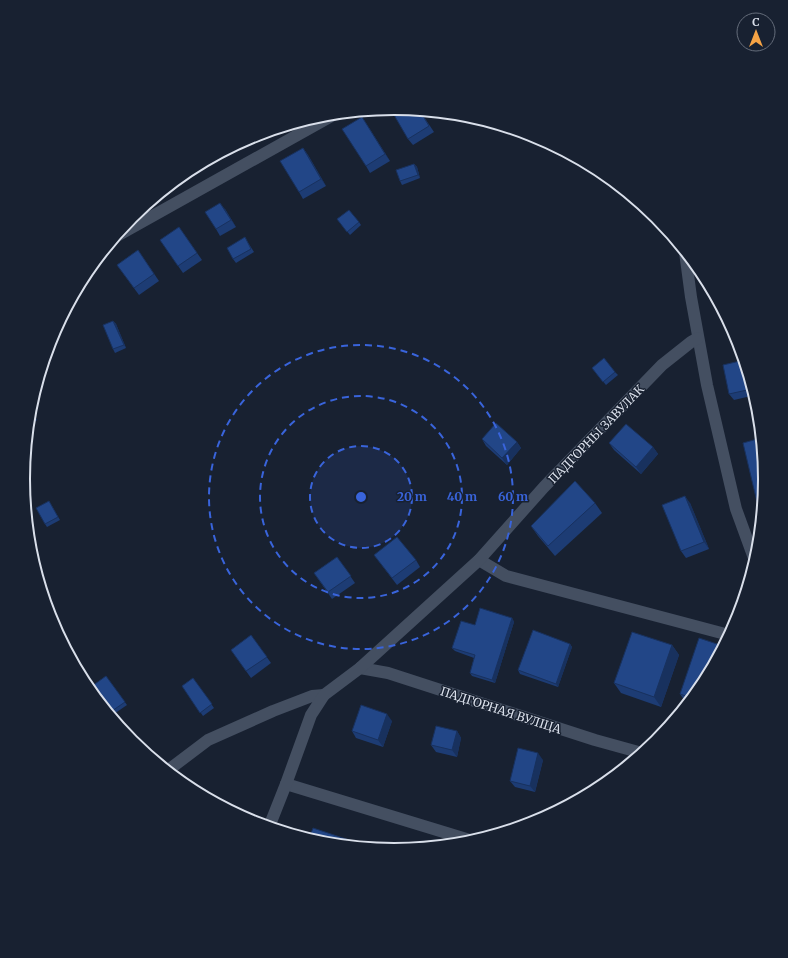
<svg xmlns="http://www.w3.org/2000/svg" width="788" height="958" font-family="Merriweather,serif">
	<rect width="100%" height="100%" fill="#182131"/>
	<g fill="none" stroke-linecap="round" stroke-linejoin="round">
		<g stroke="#444f61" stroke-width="12">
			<path d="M115,237l220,-123"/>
			<path d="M685,252l6,45 16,88 29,124 19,52"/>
			<path d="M479,560l27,16 223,59"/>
			<path d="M360,668l28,5 207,67 47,13"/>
			<path d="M167,771l41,-31 65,-29 39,-15 12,-1"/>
			<path d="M286,784l187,57"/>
			<path d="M269,827l17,-43 25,-69 13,-20 36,-27 119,-108 65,-73 118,-122 29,-23 7,-4"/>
		</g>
	</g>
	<g fill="#1d3c74">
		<path d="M394,108l26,3 14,21 -21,13 -5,-6z"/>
		<path d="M362,117l28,44 -20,12 -4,-7z"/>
		<path d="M303,148l5,7 18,31 -23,13 -4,-7z"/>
		<path d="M414,164l3,3 3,11 -18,7 -2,-4z"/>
		<path d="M225,209l11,18 -16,9 -4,-7z"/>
		<path d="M337,219l22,3 2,3 -11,10z"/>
		<path d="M179,227l23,33 -19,13 -23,-33z"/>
		<path d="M247,241l7,11 -18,11 -3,-4z"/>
		<path d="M138,250l21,31 -20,14 -22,-30z"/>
		<path d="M113,321l3,3 10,24 -11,5 -2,-4z"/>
		<path d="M745,368l6,28 -17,4 -5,-6z"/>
		<path d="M595,372h20l3,3 -12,10z"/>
		<path d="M30,411l7,9 -9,7z"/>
		<path d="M482,439l35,3 4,6 -14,17 -21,-19z"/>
		<path d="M609,443l44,4 5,7 -17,20 -27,-24z"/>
		<path d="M765,479l-3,29 -5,-6z"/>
		<path d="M49,501l11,19 -13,7 -2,-3z"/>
		<path d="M595,503l7,10 -47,43 -17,-20 -7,-10z"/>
		<path d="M690,503l19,46 -23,9 -5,-7z"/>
		<path d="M374,555l42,5 4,7 -23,18z"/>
		<path d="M337,557l18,26 -23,16 -18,-26z"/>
		<path d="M512,618l2,4 -19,61 -23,-7 -2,-3 4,-15 -19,-7 -3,-3 23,-23z"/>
		<path d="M251,635l20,28 -20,15 -20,-28z"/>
		<path d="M570,644l2,3 -14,40 -38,-13 -2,-4z"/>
		<path d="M672,645l7,10 -18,52 -40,-14 -7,-10z"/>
		<path d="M106,676l21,29 -16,11 -23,-27z"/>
		<path d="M193,678l21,30 -11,8 -21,-30z"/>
		<path d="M702,685l-15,19 -7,-10z"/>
		<path d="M392,721l-9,26 -27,-9 -4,-7z"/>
		<path d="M457,731l4,7 -4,19 -21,-5 -5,-7z"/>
		<path d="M543,760l-8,32 -20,-5 -5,-6z"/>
	</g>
	<g fill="#18315e">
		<path d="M362,117l4,6 24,38 -5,-7z"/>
		<path d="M303,148l5,7 18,31 -5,-7z"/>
		<path d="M414,164l3,3 3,11 -2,-3z"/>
		<path d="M220,203l5,6 11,18 -5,-7z"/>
		<path d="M113,321l3,3 10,24 -2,-3z"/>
		<path d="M740,361l5,7 6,28 -4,-6z"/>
		<path d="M517,442l4,6 -14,17 -5,-7z"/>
		<path d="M653,447l5,7 -17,20 -5,-7z"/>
		<path d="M685,496l5,7 19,46 -5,-7z"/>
		<path d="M512,618l2,4 -19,61 -3,-3z"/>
		<path d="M570,644l2,3 -14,40 -2,-3z"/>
		<path d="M672,645l7,10 -18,52 -7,-10z"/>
		<path d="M387,714l5,7 -9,26 -5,-7z"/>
		<path d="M457,731l4,7 -4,19 -5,-7z"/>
		<path d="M538,753l5,7 -8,32 -5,-6z"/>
		<path d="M355,842l2,3v1h-3z"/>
	</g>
	<g fill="#224687" stroke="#18315e">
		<path d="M390,108h4l26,3 9,15 -21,13z"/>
		<path d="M362,117l23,37 -19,12 -24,-37z"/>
		<path d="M303,148l18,31 -22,13 -19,-31z"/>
		<path d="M414,164l4,11 -18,6 -4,-11z"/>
		<path d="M220,203l11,17 -15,9 -11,-17z"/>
		<path d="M349,210l10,12 -12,10 -10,-13z"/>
		<path d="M179,227l18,26 -19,13 -18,-26z"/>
		<path d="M245,237l6,12 -18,10 -6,-11z"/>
		<path d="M138,250l16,24 -20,14 -17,-23z"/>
		<path d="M113,321l11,24 -11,4 -10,-24z"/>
		<path d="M604,358l11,14 -12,10 -11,-14z"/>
		<path d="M740,361l7,29 -18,4 -6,-29z"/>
		<path d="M30,411l2,3 -3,2z"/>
		<path d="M496,423l21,19 -15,16 -20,-19z"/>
		<path d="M626,424l27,23 -17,20 -27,-24z"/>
		<path d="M761,438l4,41 -2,21 -6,2 -14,-59z"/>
		<path d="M575,481l20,22 -47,43 -17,-20z"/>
		<path d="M685,496l19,46 -23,9 -19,-46z"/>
		<path d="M49,501l9,16 -13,7 -9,-16z"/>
		<path d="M397,537l19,23 -24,18 -18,-23z"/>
		<path d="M337,557l14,19 -23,16 -14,-19z"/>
		<path d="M480,608l32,10 -20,62 -22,-7 5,-18 -23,-7 9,-27 14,4z"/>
		<path d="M533,630l37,14 -14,40 -38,-14z"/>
		<path d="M632,632l40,13 -18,52 -40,-14z"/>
		<path d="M251,635l16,22 -21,14 -15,-21z"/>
		<path d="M699,638l24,8 -21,39 -10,13 -12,-4z"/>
		<path d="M106,676l19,26 -16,11 -21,-24z"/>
		<path d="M193,678l19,26 -12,9 -18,-27z"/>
		<path d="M361,705l26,9 -9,26 -26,-9z"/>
		<path d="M436,726l21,5 -5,19 -21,-5z"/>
		<path d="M518,748l20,5 -8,33 -20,-5z"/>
		<path d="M606,779l3,1 -4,3z"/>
		<path d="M313,828l42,14 -1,4 -33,-3 -12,-4z"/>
	</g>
	<circle cx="361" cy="497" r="51" fill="#3964db" fill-opacity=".12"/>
	<g fill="none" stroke="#3964db" stroke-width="2" stroke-dasharray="7 5">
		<circle cx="361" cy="497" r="51"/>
		<circle cx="361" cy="497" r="101"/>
		<circle cx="361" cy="497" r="152"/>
	</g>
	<g text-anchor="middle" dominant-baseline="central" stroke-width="3" stroke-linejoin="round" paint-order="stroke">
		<g font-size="12" fill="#d9dfea" stroke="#182131">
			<text transform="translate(596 434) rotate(-46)">ПАДГОРНЫ ЗАВУЛАК</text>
			<text transform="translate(501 710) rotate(18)">ПАДГОРНАЯ ВУЛІЦА</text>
		</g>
	</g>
	<path d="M0 0H788V958H0ZM30 479a364 364 0 1 1 728 0a364 364 0 1 1-728 0Z" fill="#182131" fill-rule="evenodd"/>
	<path fill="none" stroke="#d9dfea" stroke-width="2" d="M30 479a364 364 0 1 1 728 0a364 364 0 1 1-728 0Z"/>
	<circle cx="361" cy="497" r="6" fill="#3964db" stroke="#182131" stroke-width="2"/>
	<g font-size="12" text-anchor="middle" font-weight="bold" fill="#3964db" stroke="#182131" stroke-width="3" stroke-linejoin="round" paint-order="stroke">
		<text x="412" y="501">20 m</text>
		<text x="462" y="501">40 m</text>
		<text x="513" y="501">60 m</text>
	</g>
	<g transform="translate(756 32)"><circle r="19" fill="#182131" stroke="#656d7b"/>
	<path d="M0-3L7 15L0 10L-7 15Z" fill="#f5a345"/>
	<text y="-6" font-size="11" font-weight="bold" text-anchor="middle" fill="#d9dfea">С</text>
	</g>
</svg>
